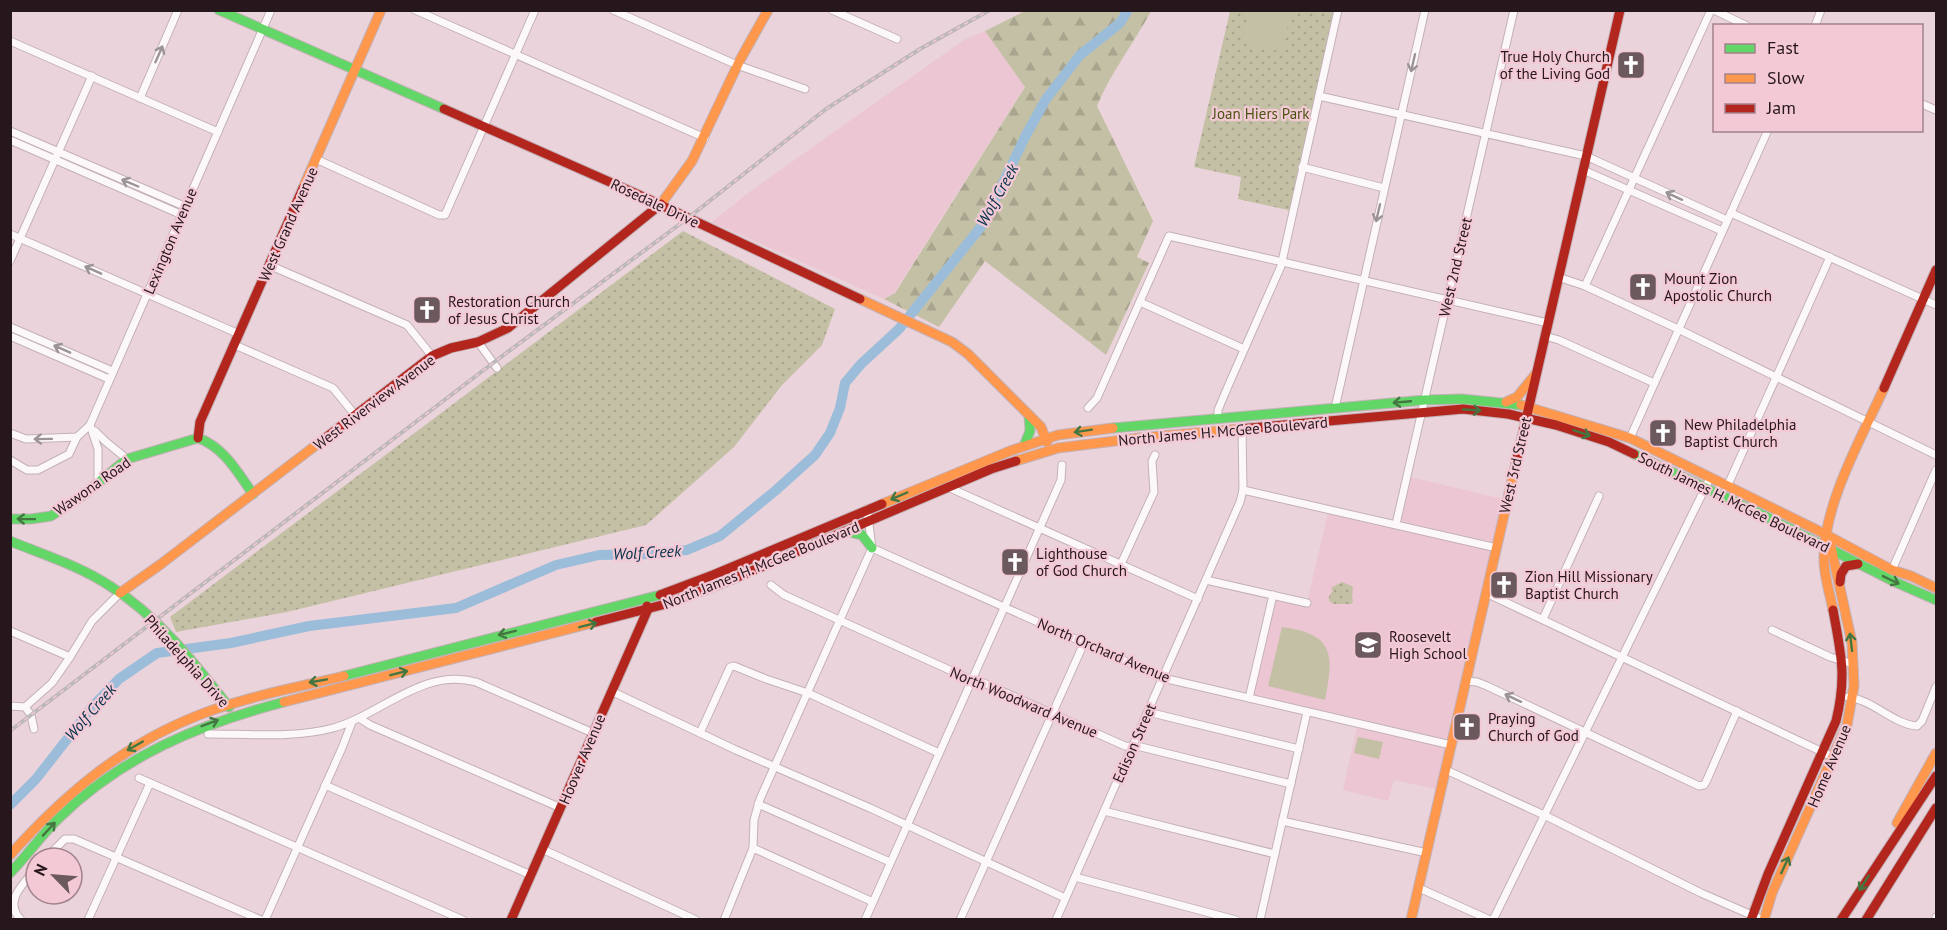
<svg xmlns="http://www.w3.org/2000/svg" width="1947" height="930" font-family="'PT Sans',sans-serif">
	<defs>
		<pattern id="green-dots" width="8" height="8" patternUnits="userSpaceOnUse" patternTransform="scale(1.5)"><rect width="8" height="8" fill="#c4c0a5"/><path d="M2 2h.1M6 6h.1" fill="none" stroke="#a8a48d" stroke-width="1.8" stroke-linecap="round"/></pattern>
		<pattern id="forest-firs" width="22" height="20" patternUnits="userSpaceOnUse" patternTransform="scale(1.5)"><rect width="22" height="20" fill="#c4c0a5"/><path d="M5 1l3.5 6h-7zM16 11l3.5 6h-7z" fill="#a8a48d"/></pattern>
	</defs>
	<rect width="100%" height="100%" fill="#ead3da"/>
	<g fill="#ecc6d2">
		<path d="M985,31l40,55 -131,207 -10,6 -172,-77 36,-29 216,-153z"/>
		<path d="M1406,476l101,24 -66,290 -47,-10 -6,21 -45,-11 15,-67 -109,-25 24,-103 34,8 22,-95 66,16z"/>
	</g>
	<g fill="url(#green-dots)">
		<path d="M1230,11h108l-46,200 -54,-12 3,-22 -47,-10z"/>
		<path d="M683,231l152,78 -13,36 -40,40 -48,62 -88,78 -359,87 -111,20 -6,-15z"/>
		<path d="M1342,582l10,4 1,2 -1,8 1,6 -2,2h-17l-5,-3v-5l4,-5 -2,-3z"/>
	</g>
	<path fill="url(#forest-firs)" d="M1027,10l124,1c-17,32 -40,61 -54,95l56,115 -16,36 12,6 -43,92 -121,-94 -46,66 -55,-28 11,-6 130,-206 -40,-56z"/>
	<g fill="#c4c0a5">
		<path d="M1249,11h42l-9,41 -41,-9z"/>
		<path d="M1282,627c52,7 52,27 43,73l-57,-14z"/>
		<path d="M1358,737l25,5 -4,17 -25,-6z"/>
	</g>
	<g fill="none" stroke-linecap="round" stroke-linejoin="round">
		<path stroke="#9cbdda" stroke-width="10" d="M10,805l26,-26 57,-73 26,-27 38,-26 74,-10 78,-17 147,-18 100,-43 43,-10 52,-1 36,-4 33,-14 55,-45 40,-36 15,-22 10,-25 5,-25 16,-19 38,-35 85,-106 41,-86 21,-38 34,-44 40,-32 8,-13"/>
		<g stroke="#c3b1b7" stroke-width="9">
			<g id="street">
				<path d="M415,10l290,128"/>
				<path d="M613,10l124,55 68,24"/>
				<path d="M832,10l65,29"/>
				<path d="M1714,10l33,16"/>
				<path d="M1815,26l6,-16"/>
				<path d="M10,41l208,91"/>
				<path d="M1319,96l267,60 141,64"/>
				<path d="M140,98l38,-88"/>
				<path d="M1922,104l14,6"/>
				<path d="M10,131l174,75"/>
				<path d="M10,140l170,74"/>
				<path d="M316,159l123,56h6l90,-205"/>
				<path d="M1302,167l82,21"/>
				<path d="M1583,170l139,61"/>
				<path d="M1731,213l205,92"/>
				<path d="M10,234l229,100"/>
				<path d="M10,261l82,-185"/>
				<path d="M269,265l138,60 25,31"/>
				<path d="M1558,277l27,9 93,43 258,126"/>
				<path d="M1585,286l126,-276"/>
				<path d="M1140,302l104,47"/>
				<path d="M10,327l102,44"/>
				<path d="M10,336l99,43"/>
				<path d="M1545,336l14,4 95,43"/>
				<path d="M478,342l19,26"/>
				<path d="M235,345l98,43 22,27"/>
				<path d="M1088,408l9,-10 72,-162 379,87"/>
				<path d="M1335,408l90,-398"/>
				<path d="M1218,419v-9l11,-26 52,-118 57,-256"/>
				<path d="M90,425l8,24v33"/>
				<path d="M95,431l10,10 22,18"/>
				<path d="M10,433l16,6 51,-2 13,-12 181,-415"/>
				<path d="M1630,438l138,-308"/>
				<path d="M10,460l17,10h11l31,-16 8,-17"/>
				<path d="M1727,487l103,-230"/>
				<path d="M950,488l248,111"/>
				<path d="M1243,490l254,58"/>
				<path d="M1396,524l118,-514"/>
				<path d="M872,548l291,130 288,67"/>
				<path d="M1121,564l33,-72 -2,-31 3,-6"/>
				<path d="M1892,570l44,-100"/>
				<path d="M1206,580l101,23"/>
				<path d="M771,585l13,10 181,82 12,3 148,66 16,1 150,37"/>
				<path d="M1486,593l347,164"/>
				<path d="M1543,619l56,-123"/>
				<path d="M1772,630l58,27 23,7"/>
				<path d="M10,631l60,26"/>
				<path d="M1466,681l11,1 10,4 212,100 5,-1 2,-3 31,-71"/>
				<path d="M611,691l125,59 134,58 195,90"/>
				<path d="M1848,697c25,3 45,27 69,29l5,-5 14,-34"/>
				<path d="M1249,698l24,-103"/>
				<path d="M10,706l15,1 6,8 3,14"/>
				<path d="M25,707l27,-24 18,-26 22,-36 28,-28"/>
				<path d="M1148,712l151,37"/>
				<path d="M359,718l11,7 191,83"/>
				<path d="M700,733l30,-66 4,-1 32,13 42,14 131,60"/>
				<path d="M208,734c38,0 90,4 125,-6 48,-13 90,-61 143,-46l117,51"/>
				<path d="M1446,770l98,45 157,78 62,27"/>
				<path d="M139,778l324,142"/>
				<path d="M325,785l206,90"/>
				<path d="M758,804l132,58"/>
				<path d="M1104,811l171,43"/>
				<path d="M1282,821l145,32"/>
				<path d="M753,848l120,54"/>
				<path d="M542,849l154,71"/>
				<path d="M46,858l19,-19h9l187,81"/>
				<path d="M1075,877l161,43"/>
				<path d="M1419,888l71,32"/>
				<path d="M21,920c-18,-19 2,-36 15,-51"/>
				<path d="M88,920l62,-137"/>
				<path d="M265,920l77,-172 10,-26"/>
				<path d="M724,920l29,-72 1,-28 6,-21 112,-251 -5,-39"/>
				<path d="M865,920l196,-440 1,-15"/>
				<path d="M960,920l124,-277"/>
				<path d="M1056,920l184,-418 3,-12 -1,-61"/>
				<path d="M1260,920l47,-208"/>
				<path d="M1493,920l217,-442"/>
				<path d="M1936,920v-3"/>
			</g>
		</g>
		<g stroke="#c3b1b7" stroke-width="11">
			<g id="fast">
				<path d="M219,10l225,99"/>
				<path d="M1113,428l312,-28 37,-1 59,6"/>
				<path d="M1024,446l6,-15 -1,-16"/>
				<path d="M1634,454l131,62 130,66 41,18"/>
				<path d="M10,519h21l20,-3 31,-20 45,-37 71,-21c26,9 40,35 55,56"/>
				<path d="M849,532l13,3 10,13"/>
				<path d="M10,541c34,14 70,25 100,45 48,30 85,78 119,121"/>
				<path d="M344,676l316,-81"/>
				<path d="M10,873c17,-17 31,-38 49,-55 63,-62 141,-94 225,-116"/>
			</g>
		</g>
		<g stroke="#c3b1b7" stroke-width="11">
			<g id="slow">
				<path d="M303,188l78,-178"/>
				<path d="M661,204l31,-43 48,-101 28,-50"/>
				<path d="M860,299l92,43 16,12 73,73 6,15"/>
				<path d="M1506,402l11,-5 18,-22"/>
				<path d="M1521,405l109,33 191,94 71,38 19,6 25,12"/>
				<path d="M1016,461l42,-13 81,-10 101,-9"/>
				<path d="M882,504l128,-53 48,-16 55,-7"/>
				<path d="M120,593l41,-29 163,-125"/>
				<path d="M1833,610c-3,-16 -9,-34 -9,-50 -1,-55 37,-121 60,-172"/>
				<path d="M284,702l312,-80"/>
				<path d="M1897,823l39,-70"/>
				<path d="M10,855c54,-60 112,-110 189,-140 46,-18 96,-27 145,-39"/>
				<path d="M1411,920l105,-457"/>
				<path d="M1764,920l8,-27 75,-168 7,-39 -2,-43 -21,-96"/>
			</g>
		</g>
		<g stroke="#c3b1b7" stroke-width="11">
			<g id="jam">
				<path d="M444,109l202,89 214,101"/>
				<path d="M1884,388l52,-118"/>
				<path d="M1240,429l223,-20 45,5 48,11 53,17 25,12"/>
				<path d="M198,438l2,-16 103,-234"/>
				<path d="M324,439l108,-83 19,-8 27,-6 30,-14 153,-124"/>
				<path d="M1516,463l104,-453"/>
				<path d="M1840,582l1,-8 5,-8 12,-2"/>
				<path d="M660,595l53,-20 169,-71"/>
				<path d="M596,622l66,-17 59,-21 270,-115 25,-8"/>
				<path d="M511,920l137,-311 -1,-3"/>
				<path d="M1751,920l17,-46 68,-153c11,-45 5,-67 -3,-111"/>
				<path d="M1841,920l95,-144"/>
				<path d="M1866,920l70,-112"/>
			</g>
		</g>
		<use href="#street" stroke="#fcf8f9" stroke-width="7"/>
		<use href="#fast" stroke="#63d668" stroke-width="9"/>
		<use href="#slow" stroke="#ff974d" stroke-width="9"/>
		<use href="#jam" stroke="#b3261e" stroke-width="9"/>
		<g stroke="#bcb7b8" stroke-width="4">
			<path id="rail" d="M10,731l483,-368 195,-145 138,-109 94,-60 70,-39"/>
		</g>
		<use href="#rail" stroke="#f4c9d6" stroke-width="1.5" stroke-dasharray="4.5" stroke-linecap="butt"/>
	</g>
	<defs><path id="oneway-shaft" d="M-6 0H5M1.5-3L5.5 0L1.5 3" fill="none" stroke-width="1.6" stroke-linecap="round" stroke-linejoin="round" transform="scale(1.5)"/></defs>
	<g stroke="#9c9396">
		<use href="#oneway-shaft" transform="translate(159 54) rotate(-66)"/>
		<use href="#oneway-shaft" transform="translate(1413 63) rotate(103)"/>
		<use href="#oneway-shaft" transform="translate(130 183) rotate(-157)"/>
		<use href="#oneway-shaft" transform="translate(1674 196) rotate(-155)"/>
		<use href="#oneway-shaft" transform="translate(1378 213) rotate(103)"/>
		<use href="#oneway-shaft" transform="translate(93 270) rotate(-156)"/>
		<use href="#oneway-shaft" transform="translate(62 349) rotate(-156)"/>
		<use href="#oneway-shaft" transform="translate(43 439) rotate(179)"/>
		<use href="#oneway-shaft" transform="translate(1513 698) rotate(-155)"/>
	</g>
	<g stroke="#447642">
		<use href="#oneway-shaft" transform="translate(1402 402) rotate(175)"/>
		<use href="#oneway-shaft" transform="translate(1472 410) rotate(4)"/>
		<use href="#oneway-shaft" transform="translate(1083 431) rotate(171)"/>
		<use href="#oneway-shaft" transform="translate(1582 433) rotate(19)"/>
		<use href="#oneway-shaft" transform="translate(899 496) rotate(157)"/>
		<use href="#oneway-shaft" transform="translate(26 519) rotate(-179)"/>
		<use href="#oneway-shaft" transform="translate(1891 580) rotate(26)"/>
		<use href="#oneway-shaft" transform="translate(588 625) rotate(-14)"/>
		<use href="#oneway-shaft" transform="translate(507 633) rotate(166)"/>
		<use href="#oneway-shaft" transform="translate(1851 642) rotate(-97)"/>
		<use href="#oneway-shaft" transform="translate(399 673) rotate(-14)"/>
		<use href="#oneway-shaft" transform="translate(318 681) rotate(170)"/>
		<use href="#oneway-shaft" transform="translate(210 723) rotate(-21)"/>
		<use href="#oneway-shaft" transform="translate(135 746) rotate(150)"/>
		<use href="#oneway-shaft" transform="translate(49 829) rotate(-47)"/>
		<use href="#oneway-shaft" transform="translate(1785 865) rotate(-65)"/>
		<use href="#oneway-shaft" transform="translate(1864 883) rotate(123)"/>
	</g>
	<defs>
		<g id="church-square" transform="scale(1.5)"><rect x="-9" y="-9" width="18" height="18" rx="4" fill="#6b595e" stroke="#f4c9d6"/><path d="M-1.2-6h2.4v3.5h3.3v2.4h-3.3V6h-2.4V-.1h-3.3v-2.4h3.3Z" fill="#fff"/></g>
		<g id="school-square" transform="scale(1.5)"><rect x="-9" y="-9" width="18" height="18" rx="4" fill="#6b595e" stroke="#f4c9d6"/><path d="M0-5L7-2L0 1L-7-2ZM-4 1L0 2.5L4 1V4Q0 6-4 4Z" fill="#fff"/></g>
	</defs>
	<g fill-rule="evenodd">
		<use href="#church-square" x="1631" y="65"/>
		<use href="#church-square" x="1643" y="287"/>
		<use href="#church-square" x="427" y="310"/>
		<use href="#church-square" x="1663" y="433"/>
		<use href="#church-square" x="1015" y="562"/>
		<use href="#church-square" x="1504" y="585"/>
		<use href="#school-square" x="1368" y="645"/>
		<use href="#church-square" x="1467" y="727"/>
	</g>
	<g text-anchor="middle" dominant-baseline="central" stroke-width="4.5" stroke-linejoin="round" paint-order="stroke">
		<g font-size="15" fill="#26171c" stroke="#f4c9d6" text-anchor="start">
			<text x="1610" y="56" text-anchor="end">True Holy Church<tspan x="1610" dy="17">of the Living God</tspan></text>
			<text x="1664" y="278">Mount Zion<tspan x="1664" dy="17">Apostolic Church</tspan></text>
			<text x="448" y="301">Restoration Church<tspan x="448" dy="17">of Jesus Christ</tspan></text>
			<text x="1684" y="424">New Philadelphia<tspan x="1684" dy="17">Baptist Church</tspan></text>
			<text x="1036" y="553">Lighthouse<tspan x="1036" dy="17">of God Church</tspan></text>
			<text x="1525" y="576">Zion Hill Missionary<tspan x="1525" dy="17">Baptist Church</tspan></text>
			<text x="1389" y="636">Roosevelt<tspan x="1389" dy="17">High School</tspan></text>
			<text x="1488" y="718">Praying<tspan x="1488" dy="17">Church of God</tspan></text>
		</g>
		<g font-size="15" fill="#4a5411" stroke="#f4c9d6">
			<text x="1261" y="113">Joan Hiers Park</text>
		</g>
		<g font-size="15" fill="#26171c" stroke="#f4c9d6">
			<text transform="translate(655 203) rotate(25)">Rosedale Drive</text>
			<text transform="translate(288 224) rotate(-66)">West Grand Avenue</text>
			<text transform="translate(170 241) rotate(-67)">Lexington Avenue</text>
			<text transform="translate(1455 267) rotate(-77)">West 2nd Street</text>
			<text transform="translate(374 402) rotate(-37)">West Riverview Avenue</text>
			<text transform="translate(1223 431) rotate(-5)">North James H. McGee Boulevard</text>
			<text transform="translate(1515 465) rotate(-77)">West 3rd Street</text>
			<text transform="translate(92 486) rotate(-35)">Wawona Road</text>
			<text transform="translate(1734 502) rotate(26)">South James H. McGee Boulevard</text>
			<text transform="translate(761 565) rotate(-22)">North James H. McGee Boulevard</text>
			<text transform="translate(1104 650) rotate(23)">North Orchard Avenue</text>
			<text transform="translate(187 661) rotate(48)">Philadelphia Drive</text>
			<text transform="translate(1024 702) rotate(23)">North Woodward Avenue</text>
			<text transform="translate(1134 743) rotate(-66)">Edison Street</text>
			<text transform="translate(582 759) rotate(-67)">Hoover Avenue</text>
			<text transform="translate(1829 766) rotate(-67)">Home Avenue</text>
		</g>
		<g font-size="16" font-style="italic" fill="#003049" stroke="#f4c9d6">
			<text transform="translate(997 195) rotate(-61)">Wolf Creek</text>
			<text transform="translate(647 552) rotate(-3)">Wolf Creek</text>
			<text transform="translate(90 712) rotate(-49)">Wolf Creek</text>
		</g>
	</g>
	<rect width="1947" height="930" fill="none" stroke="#26171c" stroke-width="24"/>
	<rect x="1713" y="24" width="210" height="108" fill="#f4c9d6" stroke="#a2828c" stroke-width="1.5"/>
	<rect x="1725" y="44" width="30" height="9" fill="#63d668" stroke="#a2828c" stroke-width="1.5"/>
	<text x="1767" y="54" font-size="18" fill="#26171c">Fast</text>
	<rect x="1725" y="74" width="30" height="9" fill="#ff974d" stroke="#a2828c" stroke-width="1.5"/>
	<text x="1767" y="84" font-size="18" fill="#26171c">Slow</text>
	<rect x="1725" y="104" width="30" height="9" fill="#b3261e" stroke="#a2828c" stroke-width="1.5"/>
	<text x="1767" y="114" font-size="18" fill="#26171c">Jam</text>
	<g transform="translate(54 876) rotate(295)"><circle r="28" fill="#f4c9d6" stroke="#a2828c" stroke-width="1.5"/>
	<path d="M0-4.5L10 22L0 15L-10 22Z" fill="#6b595e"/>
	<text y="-9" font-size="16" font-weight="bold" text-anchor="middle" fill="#26171c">N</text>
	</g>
</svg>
